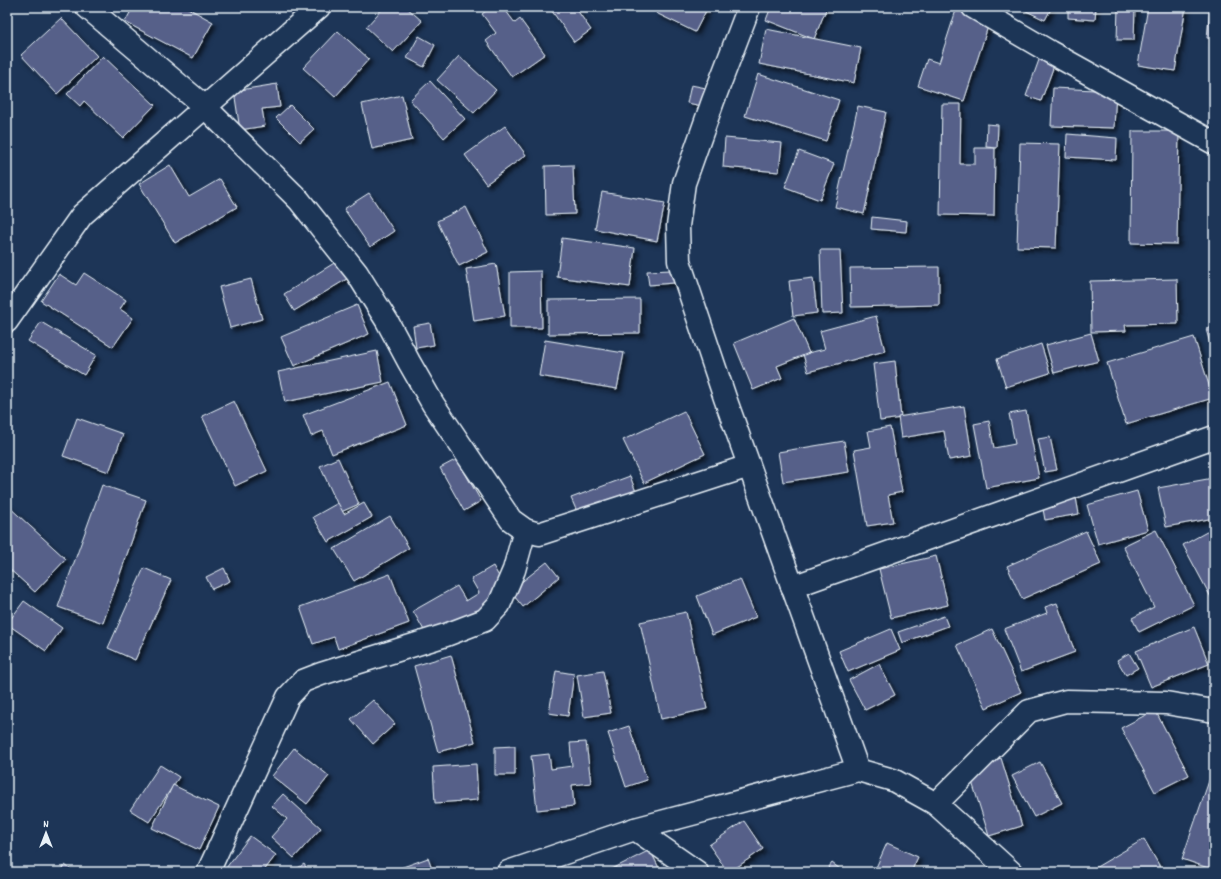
<svg xmlns="http://www.w3.org/2000/svg" width="1221" height="879" font-family="Dekko,sans-serif">
	<defs>
		<filter id="shadow"><feDropShadow dx="3.5" dy="3.5" stdDeviation="2" flood-color="#0009"/></filter>
	</defs>
	<rect width="100%" height="100%" fill="#1d3557"/>
	<filter id="ink" filterUnits="userSpaceOnUse"><feTurbulence type="fractalNoise" baseFrequency=".025" numOctaves="2"/><feDisplacementMap in="SourceGraphic" scale="8" xChannelSelector="R" yChannelSelector="G"/><feConvolveMatrix kernelMatrix="1 2 1 2 8 2 1 2 1" color-interpolation-filters="sRGB"/></filter>
	<g filter="url(#ink)">
		<g fill="#566189" stroke="#e8f1f8" filter="url(#shadow)">
			<path d="M133,7h53l27,15 -20,36 -68,-36z"/>
			<path d="M384,7h22l16,14 -29,31 -27,-25z"/>
			<path d="M491,7h12l12,16 5,-4 25,35 -33,23 -26,-36 10,-8 -14,-19z"/>
			<path d="M549,7h26l16,23 -17,12z"/>
			<path d="M658,7h50l-13,25 -39,-19z"/>
			<path d="M771,7h56l-13,32 -48,-19z"/>
			<path d="M957,7l34,10 -27,84 -46,-15 9,-27 12,4z"/>
			<path d="M1018,7h34l-7,13z"/>
			<path d="M1068,7h28l-1,13 -27,-2z"/>
			<path d="M1118,7h17l-1,33h-17z"/>
			<path d="M1148,7h38l-11,64 -37,-6z"/>
			<path d="M1210,7h4v32l-7,-1z"/>
			<path d="M61,18l36,38 -40,38 -36,-39z"/>
			<path d="M766,29l95,19 -7,35 -95,-19z"/>
			<path d="M338,31l31,28 -34,38 -32,-29z"/>
			<path d="M419,36l16,9 -11,22 -17,-9z"/>
			<path d="M1044,46l15,6 -18,49 -15,-5z"/>
			<path d="M103,56l52,49 -32,33 -39,-37 -4,5 -13,-12z"/>
			<path d="M459,56l37,34 -22,23 -37,-33z"/>
			<path d="M758,74l81,26 -13,41 -81,-25z"/>
			<path d="M430,81l35,38 -21,19 -34,-38z"/>
			<path d="M277,84l3,23 -18,2 3,17 -25,4 -6,-39z"/>
			<path d="M691,85l15,3 -4,18 -15,-3z"/>
			<path d="M1053,88l63,3 -2,37 -63,-2z"/>
			<path d="M402,95l10,45 -40,9 -10,-45z"/>
			<path d="M942,104h19l-1,60h15v-16h20l-1,68 -54,-1z"/>
			<path d="M290,105l24,24 -14,13 -24,-24z"/>
			<path d="M858,106l28,6 -22,102 -29,-7z"/>
			<path d="M987,124l11,1 -1,23 -11,-1z"/>
			<path d="M505,126l21,29 -40,29 -21,-29z"/>
			<path d="M1132,131h47l-2,113 -46,-1z"/>
			<path d="M1067,134l50,4 -1,22 -50,-3z"/>
			<path d="M725,138l57,5 -3,29 -56,-5z"/>
			<path d="M1020,143l40,1 -4,104 -39,-1z"/>
			<path d="M799,151l35,13 -14,36 -35,-13z"/>
			<path d="M170,165l19,32 31,-18 17,28 -62,36 -36,-59z"/>
			<path d="M573,165l2,49 -29,1 -1,-49z"/>
			<path d="M602,192l63,11 -8,38 -62,-12z"/>
			<path d="M369,193l25,38 -24,16 -26,-38z"/>
			<path d="M466,207l22,45 -29,14 -22,-45z"/>
			<path d="M872,217l35,4 -1,11 -35,-3z"/>
			<path d="M562,238l73,10 -5,39 -73,-10z"/>
			<path d="M820,250h20l3,63 -21,1z"/>
			<path d="M344,257l11,17 -61,37 -10,-17z"/>
			<path d="M496,264l9,52 -31,5 -8,-52z"/>
			<path d="M939,267v38l-88,2 -1,-39z"/>
			<path d="M672,270l2,13 -25,2 -2,-14z"/>
			<path d="M541,271l1,57h-32v-56z"/>
			<path d="M84,273l42,27 -6,9 13,9 -20,29 -72,-46 18,-27 17,11z"/>
			<path d="M813,278l4,35 -24,3 -4,-35z"/>
			<path d="M251,279l11,40 -32,9 -11,-41z"/>
			<path d="M1177,279l1,45 -53,1 1,6 -35,1 -1,-51z"/>
			<path d="M640,299v34l-92,1v-34z"/>
			<path d="M357,305l12,29 -75,32 -13,-29z"/>
			<path d="M876,316l9,35 -77,21 -5,-18 22,-5 -5,-18z"/>
			<path d="M794,318l15,35 -32,13 5,12 -29,12 -19,-47z"/>
			<path d="M41,322l55,33 -12,20 -56,-34z"/>
			<path d="M430,323l4,22 -18,3 -3,-22z"/>
			<path d="M1214,327v31l-8,-29z"/>
			<path d="M1091,333l8,28 -45,12 -8,-28z"/>
			<path d="M1194,337l19,61 -87,26 -19,-61z"/>
			<path d="M545,340l79,13 -7,36 -78,-13z"/>
			<path d="M1041,344l9,29 -44,14 -9,-28z"/>
			<path d="M377,351l6,31 -98,20 -7,-30z"/>
			<path d="M895,361l6,57 -21,3 -7,-57z"/>
			<path d="M390,382l17,43 -75,29 -9,-23 -12,5 -8,-21z"/>
			<path d="M234,401l33,70 -32,15 -33,-70z"/>
			<path d="M964,406l8,50 -23,4 -5,-29 -43,7 -3,-21z"/>
			<path d="M684,411l21,43 -61,29 -21,-43z"/>
			<path d="M1026,411l13,67 -53,10 -12,-64 15,-3 5,27 21,-4 -6,-30z"/>
			<path d="M77,418l46,16 -14,38 -46,-16z"/>
			<path d="M890,427l12,65 -14,3 5,27 -26,4 -13,-76 17,-3 -3,-16z"/>
			<path d="M1050,437l7,33 -12,2 -7,-33z"/>
			<path d="M844,441l5,31 -66,10 -5,-30z"/>
			<path d="M338,458l21,46 -18,8 -21,-46z"/>
			<path d="M457,459l24,42 -17,10 -24,-43z"/>
			<path d="M630,476l6,16 -58,22 -7,-16z"/>
			<path d="M1213,478l1,40 -48,9 -8,-39z"/>
			<path d="M102,485l44,15 -43,123 -45,-16z"/>
			<path d="M1137,491l11,39 -50,14 -11,-39z"/>
			<path d="M1075,492l4,22 -34,6 -4,-22z"/>
			<path d="M338,503l6,11 20,-11 8,14 -44,25 -15,-25z"/>
			<path d="M7,505l59,54 -31,33 -28,-25z"/>
			<path d="M390,516l19,32 -55,33 -20,-32z"/>
			<path d="M1214,528v75l-31,-58z"/>
			<path d="M1156,530l38,75 -55,27 -7,-14 22,-11 -31,-61z"/>
			<path d="M1086,531l15,33 -79,35 -15,-33z"/>
			<path d="M936,556l12,49 -57,13 -12,-49z"/>
			<path d="M547,562l12,15 -36,30 -13,-16z"/>
			<path d="M493,566l16,28 -80,45 -16,-28 44,-25 9,15 13,-8 -8,-14z"/>
			<path d="M144,568l27,12 -36,80 -27,-12z"/>
			<path d="M224,568l6,13 -18,8 -6,-12z"/>
			<path d="M390,574l19,49 -71,26 -4,-12 -21,7 -13,-37z"/>
			<path d="M740,579l16,38 -44,18 -15,-39z"/>
			<path d="M24,601l38,27 -16,23 -39,-27z"/>
			<path d="M1057,603l18,49 -54,20 -17,-43 43,-16 -2,-6z"/>
			<path d="M686,612l21,97 -46,10 -21,-97z"/>
			<path d="M944,616l4,10 -46,17 -4,-11z"/>
			<path d="M1194,627l15,37 -58,23 -15,-36z"/>
			<path d="M891,629l9,21 -52,22 -9,-21z"/>
			<path d="M992,629l29,63 -35,16 -29,-63z"/>
			<path d="M1129,653l9,15 -12,7 -9,-15z"/>
			<path d="M451,655l24,87 -37,10 -24,-86z"/>
			<path d="M879,664l16,31 -30,15 -16,-30z"/>
			<path d="M556,671l18,3 -6,42 -19,-3z"/>
			<path d="M603,671l8,42 -27,4 -7,-42z"/>
			<path d="M373,700l22,24 -22,20 -22,-25z"/>
			<path d="M1155,710l34,65 -34,17 -34,-64z"/>
			<path d="M629,726l18,54 -21,7 -18,-54z"/>
			<path d="M586,742l5,41 -19,2 2,21 -37,4 -6,-54 18,-2 2,15 21,-3 -2,-23z"/>
			<path d="M515,746v29h-20v-28z"/>
			<path d="M294,748l35,28 -22,28 -35,-28z"/>
			<path d="M1001,758l21,68 -33,10 -21,-67z"/>
			<path d="M1040,762l22,41 -28,14 -22,-41z"/>
			<path d="M476,764l2,36 -43,3 -2,-36z"/>
			<path d="M160,765l19,12 -30,45 -19,-12z"/>
			<path d="M1211,775l3,1v94l-32,-11z"/>
			<path d="M173,785l46,22 -20,43 -47,-22z"/>
			<path d="M283,794l38,34 -27,30 -23,-21 16,-18 -15,-13z"/>
			<path d="M744,821l19,28 -33,23h-2l-19,-27z"/>
			<path d="M250,836l26,19 -13,17h-40z"/>
			<path d="M1144,839l19,33h-75z"/>
			<path d="M887,843l31,14 -7,15h-37z"/>
			<path d="M650,850l11,22h-55z"/>
			<path d="M428,858l5,14h-44z"/>
			<path d="M832,863l12,9h-19z"/>
			<path d="M304,864l5,8h-17z"/>
			<path d="M65,865l9,7h-14z"/>
		</g>
		<g fill="none" stroke-linecap="round" stroke-linejoin="round">
			<g stroke="#e8f1f8" stroke-width="25">
				<g id="minor">
					<path d="M87,7l118,100 94,93 58,73 30,48 22,41 24,42 78,116 14,10 14,4 210,-68"/>
					<path d="M749,7l-36,94 -29,82 -6,43 1,35 46,137 133,372"/>
					<path d="M973,7l77,45 164,91"/>
					<path d="M7,321l75,-106 237,-208"/>
					<path d="M792,587l422,-150"/>
					<path d="M936,804l93,-93 37,-10 100,2 48,8"/>
					<path d="M635,829l62,43"/>
					<path d="M208,872l80,-175 15,-16 18,-7 125,-39 39,-15 14,-15 15,-35 11,-40"/>
					<path d="M508,872l127,-43 223,-59 35,10 43,24 75,68"/>
				</g>
			</g>
			<use href="#minor" stroke="#1d3557" stroke-width="22"/>
		</g>
	</g>
	<rect width="1221" height="879" fill="none" stroke="#1d3557" stroke-width="24"/>
	<rect x="12" y="12" width="1197" height="855" fill="none" stroke="#e8f1f8" stroke-width="1.5" filter="url(#ink)"/>
	<g transform="translate(46 833)" stroke="#1d3557" stroke-width="3" paint-order="stroke">
	<path d="M0-3L7 15L0 10L-7 15Z" fill="#e8f1f8"/>
	<text y="-6" font-size="11" font-weight="bold" text-anchor="middle" fill="#e8f1f8">N</text>
	</g>
</svg>
